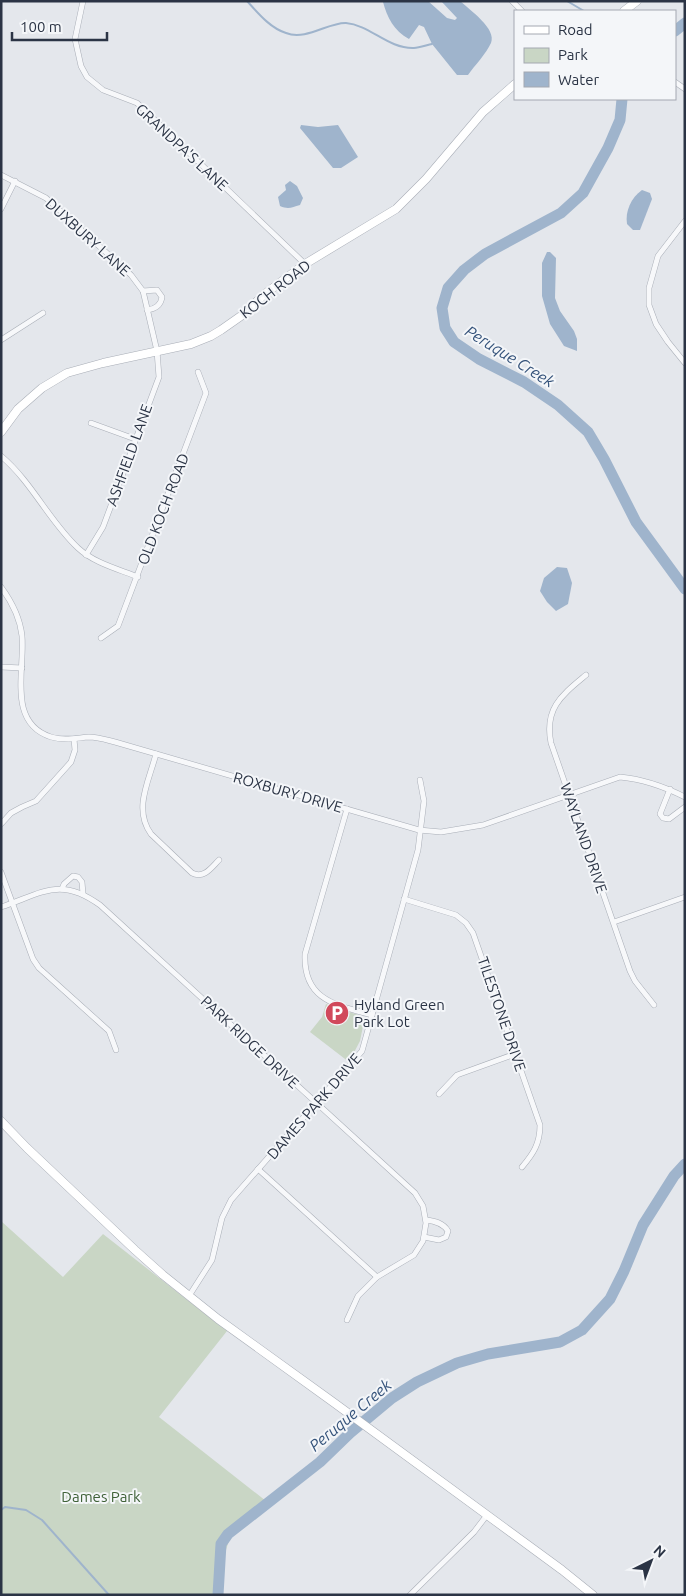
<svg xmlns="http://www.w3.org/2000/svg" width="686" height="1596" font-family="Ubuntu,sans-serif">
	<rect width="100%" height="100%" fill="#e4e7ec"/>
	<g fill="#c9d6c5">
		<path d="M326,1004l35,12 3,5 -4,20 -11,21 -39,-30 12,-15z"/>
		<path d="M1,1221l62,56 40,-43 124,97 -68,86 107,84 -35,33 -15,48 -1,13h-214z"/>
	</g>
	<g fill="#9fb4cc">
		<path d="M428,1l19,17 8,2 2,-2 -16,-17h19c10,9 37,28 31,42 -5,11 -16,22 -23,32h-11l-25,-31 -8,-17 -5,-2 -10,14c-15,-8 -22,-22 -26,-37z"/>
		<path d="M301,125l17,2 20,-2 20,32 -17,11h-8l-33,-40z"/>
		<path d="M290,181l7,5 6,12 -3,7c-8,2 -11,5 -20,1l-2,-9 8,-7 -1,-5z"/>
		<path d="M642,190l8,3 2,6 -12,31h-7l-6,-6c-2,-13 4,-26 15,-34z"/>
		<path d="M547,252h3l6,6 -1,40 5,13 14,20 3,8v12l-13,-5 -14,-22 -8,-28v-33z"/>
		<path d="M557,567l10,1 5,15 -4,21 -12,7 -9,-9 -7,-11 4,-13z"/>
	</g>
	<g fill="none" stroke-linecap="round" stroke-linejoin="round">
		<g stroke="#9fb4cc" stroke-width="2">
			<path d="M247,1c11,12 23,27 39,32 20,8 43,-11 60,-10 24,2 42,26 68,25 5,0 13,-3 18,-4"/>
			<path d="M567,1l17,10"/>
			<path d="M620,99v3"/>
			<path d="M1,1510l4,-3 21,3 16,10 67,75"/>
		</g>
		<g stroke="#9fb4cc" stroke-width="11">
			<path d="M675,31l10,-8"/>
			<path d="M622,99l-2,21 -12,28 -25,45 -22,20 -76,41 -21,16 -16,18 -6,20 3,20 9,14 25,17 45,23 34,23 30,27 16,27 32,63 49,67"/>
			<path d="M218,1595l3,-51 7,-10 92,-72 30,-29 42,-35 25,-16 40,-19 31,-9 72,-12 22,-12 28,-31 14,-28 19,-46 31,-49 11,-12"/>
		</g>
		<g stroke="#a9aeb7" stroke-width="6">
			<g id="street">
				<path d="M83,1l-8,38 6,27 6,11 16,13 34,13 168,161"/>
				<path d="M512,1l10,10"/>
				<path d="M675,82l10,7"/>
				<path d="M1,175l45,23 85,77 12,16 14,60 2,26 -56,150 -17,28"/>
				<path d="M1,209l14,-28"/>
				<path d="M685,221l-27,35 -9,32v17l7,19 12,18 17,21"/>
				<path d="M143,291l14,-1 5,7c-1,8 -7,12 -15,13"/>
				<path d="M1,340l42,-27"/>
				<path d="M91,423l44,16"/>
				<path d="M1,456c31,26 48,65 77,92 16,15 40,21 60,29"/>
				<path d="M1,587c11,15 19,30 21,49 3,34 -15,87 29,101 13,4 25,1 38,0 9,0 18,3 26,5l304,88 22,2 42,-7 137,-48c22,2 45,10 65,20"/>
				<path d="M101,638l17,-12 88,-233 -8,-21"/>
				<path d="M1,667l21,1"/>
				<path d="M586,675c-24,20 -42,33 -35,68l79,228 5,10 19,24"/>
				<path d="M156,754c-7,27 -23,55 -5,80l41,39c12,6 19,-5 27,-13"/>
				<path d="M670,789l-10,25 3,4 6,1 16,-12"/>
				<path d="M347,809l-42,145c-2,46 31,51 67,61"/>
				<path d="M1,824l10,-11 11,-6 14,-6 35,-39 4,-12 -1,-11"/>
				<path d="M1,872l32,87 6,9 70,63 7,19"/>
				<path d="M62,889l2,-5 9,-8 5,1 4,5 1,12"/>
				<path d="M404,899l52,16 10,8 7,10 67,192c0,19 -7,29 -18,42"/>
				<path d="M1,907c42,-14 59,-31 99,-2l315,288 8,13 3,17 -3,18 -9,14 -37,22 -19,19 -11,24"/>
				<path d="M614,922l71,-25"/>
				<path d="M439,1094l18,-19 58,-21"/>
				<path d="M258,1169l119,108"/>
				<path d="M424,1237l15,3 7,-3 2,-6c-5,-8 -13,-10 -22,-11"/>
				<path d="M189,1296l23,-36 10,-42 9,-18 131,-149 56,-201 6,-49 -4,-21"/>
				<path d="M410,1595l64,-63 13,-17"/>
			</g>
		</g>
		<g stroke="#a9aeb7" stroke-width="9">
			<g id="secondary">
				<path d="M624,11l13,-10"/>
				<path d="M1,432l17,-23 24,-21 25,-15 36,-10 88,-19 20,-8 10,-6 20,-14 25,-23 39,-29 91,-55 30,-30 57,-67 32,-28"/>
				<path d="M1,1121l26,27 108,102 28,25 55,44 115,83 229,168 31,25"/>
			</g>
		</g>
		<use href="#street" stroke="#f7f8fa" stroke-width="5"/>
		<use href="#secondary" stroke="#fff" stroke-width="8"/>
	</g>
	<defs>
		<g id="parking-disc" transform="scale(1.25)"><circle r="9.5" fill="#d1495b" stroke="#f4f6f9"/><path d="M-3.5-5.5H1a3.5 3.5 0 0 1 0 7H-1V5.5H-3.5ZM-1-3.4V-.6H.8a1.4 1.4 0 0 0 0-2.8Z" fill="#fff"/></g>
	</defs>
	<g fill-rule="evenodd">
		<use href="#parking-disc" x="337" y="1013"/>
	</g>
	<g text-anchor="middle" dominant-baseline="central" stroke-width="4" stroke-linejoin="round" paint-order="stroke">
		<g font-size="15" fill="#2b3445" stroke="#f4f6f9">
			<text transform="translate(182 147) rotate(43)">GRANDPA'S LANE</text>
			<text transform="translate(88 237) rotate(42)">DUXBURY LANE</text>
			<text transform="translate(275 289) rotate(-38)">KOCH ROAD</text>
			<text transform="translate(129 455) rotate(-70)">ASHFIELD LANE</text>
			<text transform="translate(163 509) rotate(-69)">OLD KOCH ROAD</text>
			<text transform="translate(288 792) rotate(16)">ROXBURY DRIVE</text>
			<text transform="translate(584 838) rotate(71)">WAYLAND DRIVE</text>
			<text transform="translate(502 1014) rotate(71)">TILESTONE DRIVE</text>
			<text transform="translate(250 1042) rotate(43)">PARK RIDGE DRIVE</text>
			<text transform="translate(314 1106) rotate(-49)">DAMES PARK DRIVE</text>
		</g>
		<g font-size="15" fill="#2b3445" stroke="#f4f6f9" text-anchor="start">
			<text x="354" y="1004">Hyland Green<tspan x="354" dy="17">Park Lot</tspan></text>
		</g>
		<g font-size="15" fill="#3f6138" stroke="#f4f6f9">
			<text x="101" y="1496">Dames Park</text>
		</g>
		<g font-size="16" font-style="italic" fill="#34527a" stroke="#f4f6f9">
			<text transform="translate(510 356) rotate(32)">Peruque Creek</text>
			<text transform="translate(350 1415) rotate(-40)">Peruque Creek</text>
		</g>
	</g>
	<rect width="686" height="1596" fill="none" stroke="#2b3445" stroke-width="5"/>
	<rect x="514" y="10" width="162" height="90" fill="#f4f6f9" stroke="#a4a8b1"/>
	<rect x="524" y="26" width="25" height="8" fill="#ffffff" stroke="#a4a8b1"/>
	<text x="558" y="35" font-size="15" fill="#2b3445">Road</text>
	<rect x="524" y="48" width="25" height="15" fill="#c9d6c5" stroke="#a4a8b1"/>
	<text x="558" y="60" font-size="15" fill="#2b3445">Park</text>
	<rect x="524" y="72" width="25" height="15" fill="#9fb4cc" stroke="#a4a8b1"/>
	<text x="558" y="85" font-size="15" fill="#2b3445">Water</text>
	<g transform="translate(651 1561) rotate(42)" stroke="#f4f6f9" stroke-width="4" paint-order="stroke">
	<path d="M0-4L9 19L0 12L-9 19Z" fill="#2b3445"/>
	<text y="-8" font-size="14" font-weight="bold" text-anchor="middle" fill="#2b3445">N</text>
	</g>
	<path d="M12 32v8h95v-8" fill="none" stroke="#2b3445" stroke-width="2.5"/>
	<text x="20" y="32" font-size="15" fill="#2b3445" stroke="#f4f6f9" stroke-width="4" paint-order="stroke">100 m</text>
</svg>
